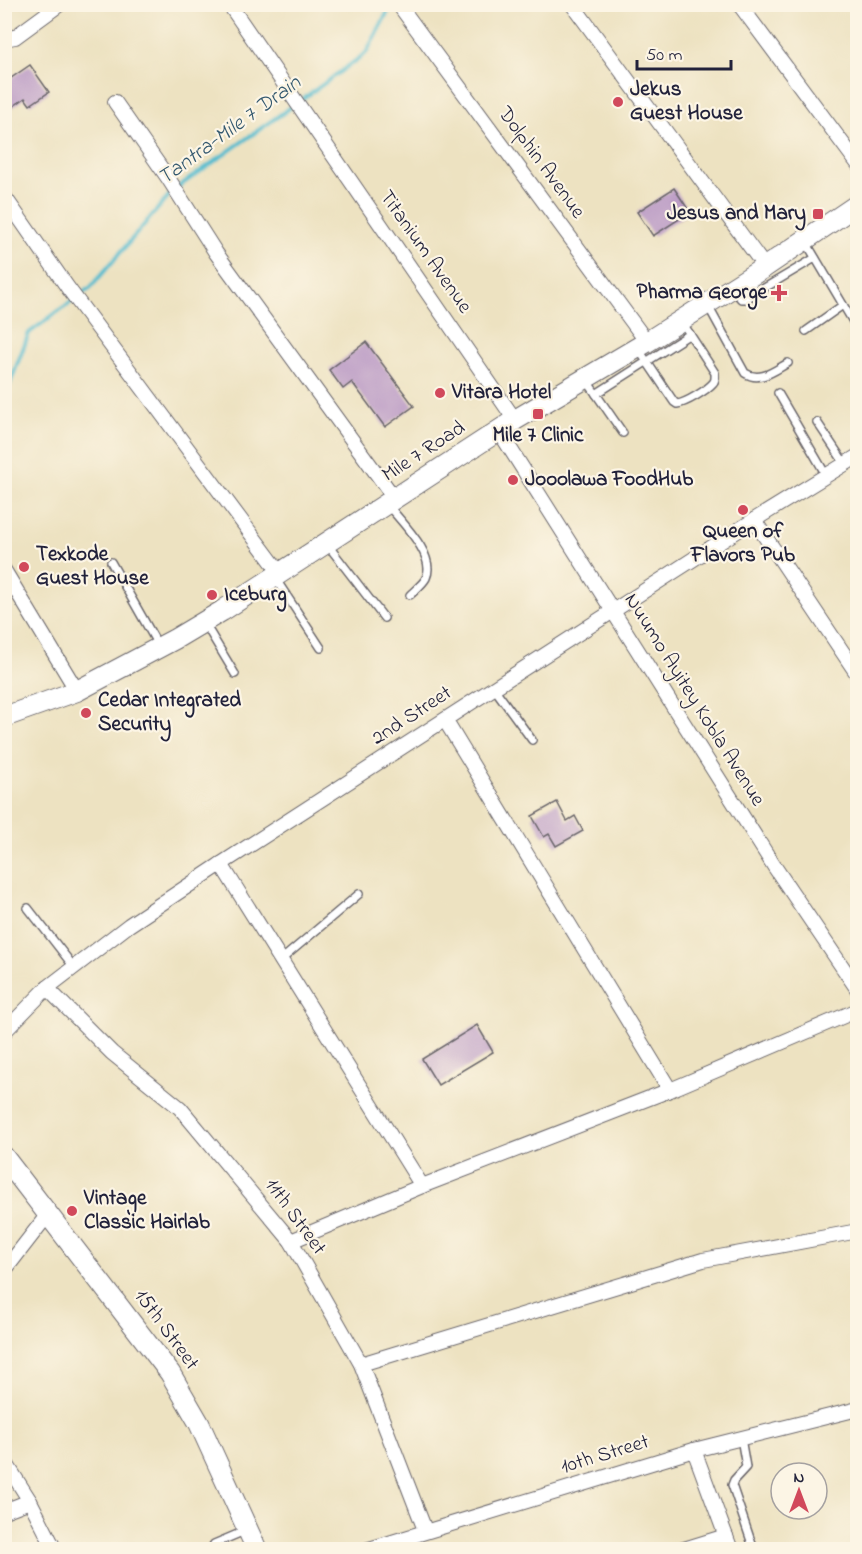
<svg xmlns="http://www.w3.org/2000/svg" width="862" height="1554" font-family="'Indie Flower',sans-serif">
	<rect width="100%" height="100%" fill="#fcf5e5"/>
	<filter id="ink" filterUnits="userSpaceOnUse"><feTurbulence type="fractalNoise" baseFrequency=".0167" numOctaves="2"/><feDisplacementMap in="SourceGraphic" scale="12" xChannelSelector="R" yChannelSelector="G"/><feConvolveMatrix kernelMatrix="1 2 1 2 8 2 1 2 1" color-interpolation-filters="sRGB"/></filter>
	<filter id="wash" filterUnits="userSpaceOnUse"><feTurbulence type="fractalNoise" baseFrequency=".008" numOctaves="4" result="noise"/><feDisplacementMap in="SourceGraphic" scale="24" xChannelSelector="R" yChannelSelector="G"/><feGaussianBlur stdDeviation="1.35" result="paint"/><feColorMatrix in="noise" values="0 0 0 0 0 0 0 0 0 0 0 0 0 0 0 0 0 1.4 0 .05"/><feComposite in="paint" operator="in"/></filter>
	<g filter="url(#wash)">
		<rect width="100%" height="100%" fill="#ede2c1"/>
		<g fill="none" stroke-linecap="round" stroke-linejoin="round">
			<g stroke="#52bccf" stroke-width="4">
				<path d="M300,101l66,-48 26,-49"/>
				<path d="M178,187l116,-82"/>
				<path d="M4,399l25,-66 62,-46 81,-95"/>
			</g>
		</g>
		<g id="blocks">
			<g fill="#b999c4">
				<path d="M30,65l19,27 -19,13 -5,-7 -21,15v-30z"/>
				<path d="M674,188l16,24 -37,24 -16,-24z"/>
				<path d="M366,342l48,64 -29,21 -33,-45 -9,7 -14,-19z"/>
				<path d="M557,802l10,19 8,-5 8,15 -27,15 -7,-12 -5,3 -12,-21z"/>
				<path d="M477,1025l16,27 -55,33 -16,-26z"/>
			</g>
		</g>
	</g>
	<g filter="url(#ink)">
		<use href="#blocks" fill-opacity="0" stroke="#69656a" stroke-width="1.5"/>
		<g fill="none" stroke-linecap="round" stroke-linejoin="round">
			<g stroke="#69656a" stroke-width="10">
				<g id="lane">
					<path d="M806,242l52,88"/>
					<path d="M733,290l8,9h5l69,-41"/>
					<path d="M707,304l38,69c15,10 30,-3 43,-10"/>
					<path d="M806,331l37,-26"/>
					<path d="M639,350l35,52 3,2c9,-1 30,-14 36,-21 3,-3 2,-5 2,-10l-33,-51"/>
					<path d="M587,381l36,52"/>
					<path d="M778,393l48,82"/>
					<path d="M596,394l94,-60"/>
					<path d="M817,422l28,42"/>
					<path d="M387,504c13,17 50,51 39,74 -3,6 -11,12 -16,17"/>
					<path d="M327,544l57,74"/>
					<path d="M111,562l47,83"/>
					<path d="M275,578l46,70"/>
					<path d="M205,624l30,50"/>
					<path d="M494,688l38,52"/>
					<path d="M28,908l46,59"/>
					<path d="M281,960l78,-66"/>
					<path d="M741,1438l5,29 -12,13 -2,5 22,65"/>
					<path d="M210,1550l4,-6 33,-14"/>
				</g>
			</g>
			<g stroke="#69656a" stroke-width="16">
				<g id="street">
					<path d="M229,4l286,416"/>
					<path d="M572,4l193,263"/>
					<path d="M739,4l119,160"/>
					<path d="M402,9l245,333"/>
					<path d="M4,39l11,-2 45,-33"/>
					<path d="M115,102l53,76 48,75 179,246"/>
					<path d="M4,196l64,92 213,286"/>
					<path d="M499,431l275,435 84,124"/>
					<path d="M754,520l104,155"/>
					<path d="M4,570l73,121"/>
					<path d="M445,720l225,370"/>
					<path d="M221,864l201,322"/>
					<path d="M47,988l65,65 68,55 111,133 70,123 64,166"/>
					<path d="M4,1032l43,-44 82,-63 92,-61 533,-344 104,-64"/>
					<path d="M291,1241l131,-55 248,-96 188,-80"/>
					<path d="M4,1271l45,-58"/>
					<path d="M361,1364l342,-104 155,-29"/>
					<path d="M694,1450l37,100"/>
					<path d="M4,1460l26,41 25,49"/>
					<path d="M4,1511l26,-10"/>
					<path d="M366,1550l328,-100 164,-41"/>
					<path d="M681,1550l45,-14"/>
				</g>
			</g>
			<g stroke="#69656a" stroke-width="22">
				<g id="secondary">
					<path d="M4,717l73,-26 98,-52 47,-28 293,-191 132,-78 118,-75 93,-63"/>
					<path d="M4,1157l166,216 29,50 58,127"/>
				</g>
			</g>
			<use href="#lane" stroke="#fff" stroke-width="7"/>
			<use href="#street" stroke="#fff" stroke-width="14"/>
			<use href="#secondary" stroke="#fff" stroke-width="20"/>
		</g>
	</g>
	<g fill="#d1495b" stroke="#fcf5e5" stroke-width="2">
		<circle cx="618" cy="102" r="6"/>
		<rect x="812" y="208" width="12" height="12" rx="3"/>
		<path d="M776 284h6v6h6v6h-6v6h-6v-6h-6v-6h6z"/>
		<circle cx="440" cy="393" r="6"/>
		<rect x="532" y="408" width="12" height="12" rx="3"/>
		<circle cx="513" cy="480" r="6"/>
		<circle cx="743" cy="510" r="6"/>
		<circle cx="24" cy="567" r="6"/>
		<circle cx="212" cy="595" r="6"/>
		<circle cx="86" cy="713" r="6"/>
		<circle cx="72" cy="1211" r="6"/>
	</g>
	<g text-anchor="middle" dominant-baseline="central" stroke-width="4.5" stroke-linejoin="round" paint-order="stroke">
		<g font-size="21" font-weight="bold" fill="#22223b" stroke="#fcf5e5" text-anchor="start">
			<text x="630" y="90">Jekus<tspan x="630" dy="24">Guest House</tspan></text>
			<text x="806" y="214" text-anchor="end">Jesus and Mary</text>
			<text x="767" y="293" text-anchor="end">Pharma George</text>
			<text x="452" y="393">Vitara Hotel</text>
			<text x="538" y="436" text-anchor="middle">Mile 7 Clinic</text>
			<text x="525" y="480">Jooolawa FoodHub</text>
			<text x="743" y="532" text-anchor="middle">Queen of<tspan x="743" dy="24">Flavors Pub</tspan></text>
			<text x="36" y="555">Texkode<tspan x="36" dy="24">Guest House</tspan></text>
			<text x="224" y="595">Iceburg</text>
			<text x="98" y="701">Cedar Integrated<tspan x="98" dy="24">Security</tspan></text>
			<text x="84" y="1199">Vintage<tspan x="84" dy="24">Classic Hairlab</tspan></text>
		</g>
		<g font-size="21" fill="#22223b" stroke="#fcf5e5">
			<text transform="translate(541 163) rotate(54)">Dolphin Avenue</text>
			<text transform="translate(425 252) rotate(55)">Titanium Avenue</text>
			<text transform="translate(424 452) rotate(-33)">Mile 7 Road</text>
			<text transform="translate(694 700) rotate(58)">Nuumo Ayitey Kobla Avenue</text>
			<text transform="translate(412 716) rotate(-33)">2nd Street</text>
			<text transform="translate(295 1217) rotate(54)">11th Street</text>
			<text transform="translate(166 1330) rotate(54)">15th Street</text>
			<text transform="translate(605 1455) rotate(-17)">10th Street</text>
		</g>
		<g font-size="22" font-style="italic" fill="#33586f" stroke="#fcf5e5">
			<text transform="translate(230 131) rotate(-36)">Tantra-Mile 7 Drain</text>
		</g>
	</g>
	<rect width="862" height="1554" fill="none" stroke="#fcf5e5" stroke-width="24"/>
	<g transform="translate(799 1491)"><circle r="28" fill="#fcf5e5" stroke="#a5a1a1" stroke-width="1.5"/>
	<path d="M0-4.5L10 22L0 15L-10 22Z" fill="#d1495b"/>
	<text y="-9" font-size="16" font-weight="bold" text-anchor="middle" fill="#22223b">N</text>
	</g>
	<path d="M637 60v9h94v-9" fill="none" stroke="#22223b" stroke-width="3"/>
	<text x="646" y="60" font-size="18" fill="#22223b" stroke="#fcf5e5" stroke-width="4.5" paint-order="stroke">50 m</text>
</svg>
